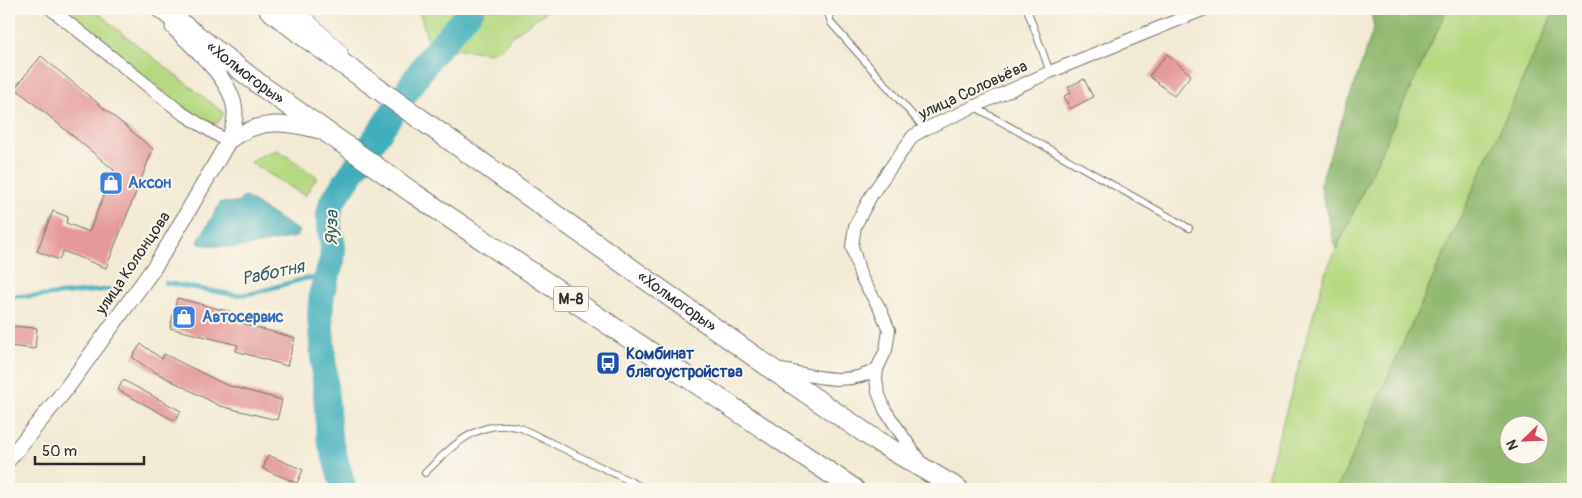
<svg xmlns="http://www.w3.org/2000/svg" width="1582" height="498" font-family="Pangolin,sans-serif">
	<rect width="100%" height="100%" fill="#fbf7ec"/>
	<filter id="ink" filterUnits="userSpaceOnUse"><feTurbulence type="fractalNoise" baseFrequency=".02" numOctaves="2"/><feDisplacementMap in="SourceGraphic" scale="10" xChannelSelector="R" yChannelSelector="G"/><feConvolveMatrix kernelMatrix="1 2 1 2 8 2 1 2 1" color-interpolation-filters="sRGB"/></filter>
	<filter id="wash" filterUnits="userSpaceOnUse"><feTurbulence type="fractalNoise" baseFrequency=".0096" numOctaves="4" result="noise"/><feDisplacementMap in="SourceGraphic" scale="20" xChannelSelector="R" yChannelSelector="G"/><feGaussianBlur stdDeviation="1.12" result="paint"/><feColorMatrix in="noise" values="0 0 0 0 0 0 0 0 0 0 0 0 0 0 0 0 0 1.4 0 .05"/><feComposite in="paint" operator="in"/></filter>
	<g filter="url(#wash)">
		<rect width="100%" height="100%" fill="#f3ead3"/>
		<g fill="#b5d981" stroke="#708256">
			<path d="M63,9h31l19,17 111,87 -6,10h-11l-18,-12 -97,-77z"/>
			<path d="M417,9h133l-37,26 -12,14 -12,4 -28,-4 -31,8c-3,-18 -5,-33 -13,-48z"/>
			<path d="M1447,9h108l-218,480h-73l61,-215z"/>
			<path d="M278,150l39,27 -12,19 -55,-34 14,-8z"/>
		</g>
		<g fill="#90b96f" stroke="#5e724d" fill-rule="evenodd">
			<path d="M1370,9h77l-111,241 -16,-66 54,-157z"/>
			<path d="M1555,9h18v480h-236zM1510,426h30v30h-30z"/>
		</g>
		<path fill="#3faebb" stroke="#356c73" d="M244,196l55,35 -3,6 -60,11 -37,-4 -1,-3 23,-39 17,1z"/>
		<g fill="none" stroke-linecap="round" stroke-linejoin="round">
			<g stroke="#3faebb" stroke-width="4.5">
				<path d="M166,283l70,12 18,-2 53,-15 19,1"/>
				<path d="M9,296h31l74,-7"/>
			</g>
			<path stroke="#3faebb" stroke-width="26" d="M344,489l-15,-52 -9,-122 2,-23 10,-31 1,-14 -4,-21v-12l3,-12 98,-145 42,-48"/>
		</g>
		<g id="blocks">
			<g fill="#e49a98">
				<path d="M1167,54l24,21 -17,21 -25,-20z"/>
				<path d="M41,56l112,93 -47,119 -43,-17 -4,9 -22,-9 16,-40 15,6 -2,6 23,9 25,-62 -99,-82z"/>
				<path d="M1084,79l9,18 -23,12 -6,-13 7,-3 -3,-6z"/>
				<path d="M177,298l54,14 -2,8 66,18 -8,28 -51,-15 2,-6 -68,-17z"/>
				<path d="M9,326l28,2 -2,21 -26,-3z"/>
				<path d="M141,344l21,15 2,-5 62,31 56,15 -5,20 -57,-14 -71,-37 -17,-12z"/>
				<path d="M123,380l58,31 -6,10 -57,-31z"/>
				<path d="M268,455l35,15 -6,13 -34,-14z"/>
			</g>
		</g>
	</g>
	<g filter="url(#ink)">
		<use href="#blocks" fill-opacity="0" stroke="#716e66" stroke-width="1"/>
		<g fill="none" stroke-linecap="round" stroke-linejoin="round">
			<g stroke="#716e66" stroke-width="8">
				<g id="service">
					<path d="M827,9l4,14 94,106"/>
					<path d="M1027,9l23,63"/>
					<path d="M975,107l214,121"/>
					<path d="M425,473c27,-27 54,-56 96,-45l125,61"/>
				</g>
			</g>
			<g stroke="#716e66" stroke-width="14">
				<g id="minor">
					<path d="M51,9l131,104 46,29"/>
					<path d="M777,369c34,6 69,19 100,0"/>
					<path d="M921,463l-36,-53 -7,-18 -2,-13 1,-10 9,-19 3,-20 -9,-21 -19,-32 -9,-31 3,-20 17,-32 41,-58 12,-7 125,-57 155,-63"/>
				</g>
			</g>
			<g stroke="#716e66" stroke-width="17">
				<g id="tertiary">
					<path d="M173,27c22,22 63,55 62,88 0,10 -4,18 -7,27"/>
					<path d="M9,459l57,-70 87,-120 16,-25 59,-102c30,-23 56,-21 92,-11"/>
				</g>
			</g>
			<g stroke="#716e66" stroke-width="19">
				<path id="secondary" d="M293,9l46,44"/>
			</g>
			<g stroke="#716e66" stroke-width="22">
				<g id="trunk">
					<path id="s1" d="M162,9l101,78 150,106 441,296"/>
					<path id="s2" d="M269,9l32,25 478,340 98,67 81,48"/>
				</g>
			</g>
			<use href="#service" stroke="#fff" stroke-width="6"/>
			<use href="#minor" stroke="#fff" stroke-width="12"/>
			<use href="#tertiary" stroke="#fff" stroke-width="15"/>
			<use href="#secondary" stroke="#fff" stroke-width="18"/>
			<use href="#trunk" stroke="#fff" stroke-width="20"/>
		</g>
	</g>
	<defs>
		<g id="shop-square" transform="scale(1.25)"><rect x="-9" y="-9" width="18" height="18" rx="4" fill="#3f7fe0" stroke="#fbf7ec"/><path d="M-5-2.5h2.3a2.7 3.5 0 0 1 5.4 0H5L5.5 6h-11ZM-1.5-2.5h3a1.5 2.3 0 0 0-3 0Z" fill="#fff"/></g>
		<g id="bus-square" transform="scale(1.25)"><rect x="-9" y="-9" width="18" height="18" rx="4" fill="#1a4fb4" stroke="#fbf7ec"/><path d="M-5-6H5V4H4V6H2V4H-2V6H-4V4H-5ZM-3.5-4V0h7V-4ZM-3.5 1.2v1.5H-2V1.2ZM2 1.2v1.5H3.5V1.2Z" fill="#fff"/></g>
	</defs>
	<g fill-rule="evenodd">
		<use href="#shop-square" x="111" y="183"/>
		<use href="#shop-square" x="184" y="317"/>
		<use href="#bus-square" x="608" y="363"/>
	</g>
	<g text-anchor="middle" dominant-baseline="central" stroke-width="4" stroke-linejoin="round" paint-order="stroke">
		<rect fill="#fbf7ec" stroke="#696865" stroke-width="1" x="553.5" y="286.5" width="35" height="25" rx="4"/>
		<g font-size="15" font-weight="bold" fill="#2b2b2b">
			<text x="571" y="299">М-8</text>
		</g>
		<g font-size="16" fill="#2b2b2b" stroke="#fbf7ec">
			<text stroke="none"><textPath href="#s1" startOffset="105">«Холмогоры»</textPath></text>
			<text transform="translate(973 90) rotate(-25)">улица Соловьёва</text>
			<text transform="translate(133 263) rotate(-56)">улица Колонцова</text>
			<text stroke="none"><textPath href="#s2" startOffset="502">«Холмогоры»</textPath></text>
		</g>
		<g font-size="16" font-weight="bold" fill="#366cbe" stroke="#fbf7ec" text-anchor="start">
			<text x="128" y="183">Аксон</text>
			<text x="202" y="317">Автосервис</text>
		</g>
		<g font-size="16" font-weight="bold" fill="#164399" stroke="#fbf7ec" text-anchor="start">
			<text x="626" y="354">Комбинат<tspan x="626" dy="18">благоустройства</tspan></text>
		</g>
		<g font-size="18" font-style="italic" fill="#335f65" stroke="#fbf7ec">
			<text transform="translate(332 228) rotate(-89)">Яуза</text>
			<text transform="translate(273 273) rotate(-12)">Работня</text>
		</g>
	</g>
	<rect width="1582" height="498" fill="none" stroke="#fbf7ec" stroke-width="30"/>
	<g transform="translate(1524 440) rotate(247)"><circle r="24" fill="#fbf7ec" stroke="#a8a59f"/>
	<path d="M0-4L9 19L0 12L-9 19Z" fill="#d1495b"/>
	<text y="-8" font-size="14" font-weight="bold" text-anchor="middle" fill="#2b2b2b">N</text>
	</g>
	<path d="M35 456v8h109v-8" fill="none" stroke="#2b2b2b" stroke-width="2.5"/>
	<text x="42" y="456" font-size="15" fill="#2b2b2b" stroke="#fbf7ec" stroke-width="4" paint-order="stroke">50 m</text>
</svg>
